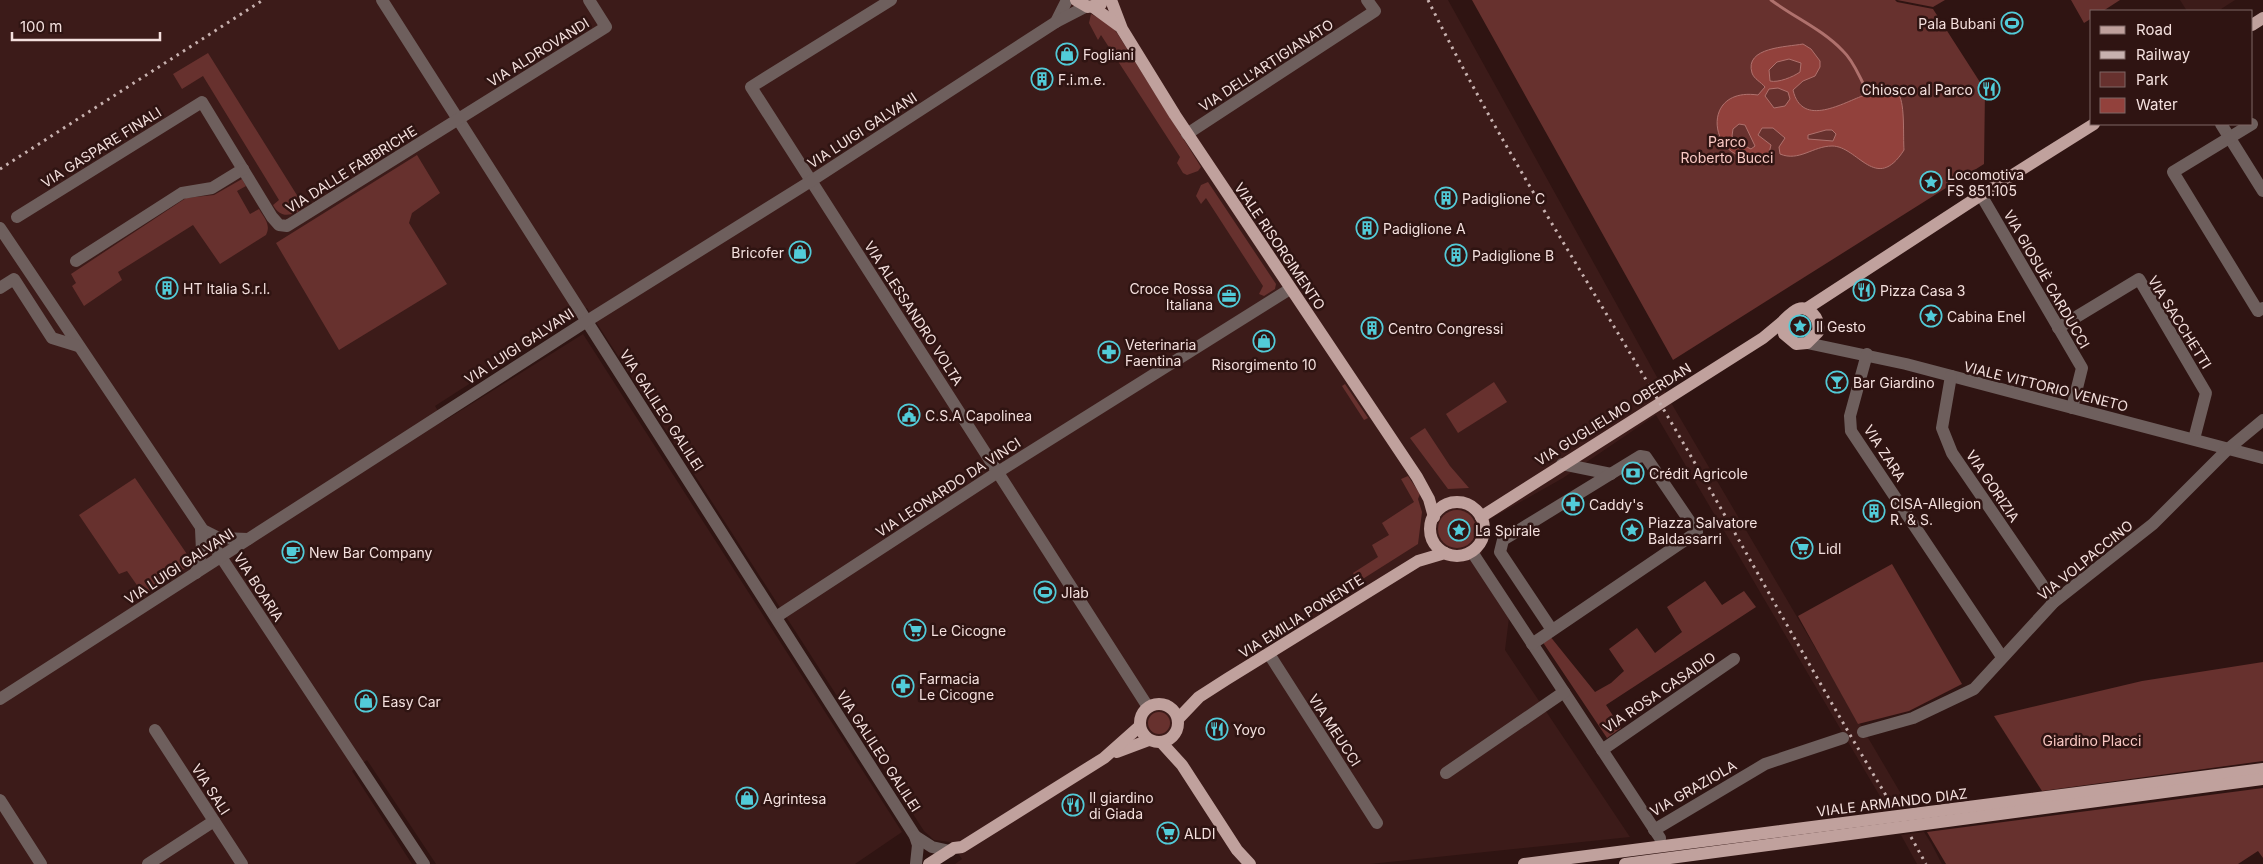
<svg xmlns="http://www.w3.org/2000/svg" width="2263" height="864" font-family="Inter,sans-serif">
	<rect width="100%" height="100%" fill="#2f1412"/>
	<g fill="#3c1b19">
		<path d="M0,0h1448l225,406 234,398 -19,6 -232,-395 -93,63 -73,41 -10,41 29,58 -4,32 125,187 -260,27h-415l7,-5 -12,-17 -16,-2 -10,-9 -337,-523 -152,98 9,15 139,-87 319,498 -47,32h-419l-69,-104 -15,11 60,93h-412z"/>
		<path d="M2180,0h55l-17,11h-31z"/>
		<path d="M1924,832l7,11 11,21h-25l-16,-29z"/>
	</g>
	<g fill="#67312e">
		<path d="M1472,0h423l2,2 36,7 52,81 -1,74 -311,196z"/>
		<path d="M1897,0h48l-12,7z"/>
		<path d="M2071,0h49l-17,11h-11v7l-8,5z"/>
		<path d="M1091,14l18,9 8,10 84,134 -3,4 -11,4 -4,-2 -6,-10 3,-6 -79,-122 -3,5 -9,-17z"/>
		<path d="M208,53l97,155c-12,7 -24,12 -32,-3l6,-5 -76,-124 -21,13 -9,-15z"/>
		<path d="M417,155l23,38 -28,20 -3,10 38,61 -108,66 -63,-107z"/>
		<path d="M242,179l4,7 -9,5 13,23 9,-5c6,10 12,16 7,26l-46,29 -27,-39 -75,47 4,8 -38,26 -12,-20 4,-3 -5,-9 115,-76 28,-3z"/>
		<path d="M1208,182l68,102 -1,5 -11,7 -5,-2 4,-8 -57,-88 -5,6 -5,-8 5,-11z"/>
		<circle cx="1801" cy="326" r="10"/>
		<path d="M1494,382l13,20 -49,31 -12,-19z"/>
		<path d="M1345,384l23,34 -4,2 -22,-34z"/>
		<path d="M1425,428l25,38 19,22 -21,1 -38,-51z"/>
		<path d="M1408,476l12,18 -2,5 4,13 -4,32 -60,38 -5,-9 25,-16 -6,-12 17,-10 -7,-12 32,-21 -13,-23z"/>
		<path d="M135,478l58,85 -49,32 -17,-24 -8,3 -40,-59z"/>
		<circle cx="1457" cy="529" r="19"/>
		<path d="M1892,564l70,120 -53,27 -51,13 -60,-108z"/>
		<path d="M1705,581l17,24 22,-14 12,16 -150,98 15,23 -14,10 -65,-97 7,-6 46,57 16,-9 13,-12 -15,-22 28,-21 18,25 27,-21 -15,-25z"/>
		<path d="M2263,662v99l-221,30 -48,-75 148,-35z"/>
		<circle cx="1159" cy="723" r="11"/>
		<path d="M2263,788v70l-5,-7 -20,13h-292l-19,-32z"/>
	</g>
	<path fill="#92413c" stroke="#af716d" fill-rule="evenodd" d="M1803,44l8,5 9,12v6l-5,9 -12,5 -10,9c9,39 51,12 72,5 11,-4 22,-4 34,0 6,10 4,41 5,55 -28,44 -46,-4 -72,-4 -19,0 -33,16 -52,8l-1,-7 6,-9 -12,-10h-11l-4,7 13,10 -2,8c-7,2 -16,4 -23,4 -37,-4 -44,-70 12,-62l7,-8c-4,-5 -11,-8 -13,-14 -8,-26 35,-26 51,-29zM1789,59l12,4 -1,9c-7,5 -22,11 -30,9l-1,-11 8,-8zM1778,88l10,4 2,7 -5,7 -11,2 -9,-12 4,-7zM1739,124l6,1 10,21 -4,3 -14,-7 -5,-6 1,-7zM1826,130h6l4,4 -3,7 -25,-2v-4z"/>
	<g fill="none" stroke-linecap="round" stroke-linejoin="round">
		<path stroke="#af716d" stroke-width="3" d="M1771,0c24,18 51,29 72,51 12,11 17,29 26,43"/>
		<g stroke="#6e5f5d" stroke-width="12">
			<path d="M382,0l533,836 3,9 -2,19"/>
			<path d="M891,0l-140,87 397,620"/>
			<path d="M1056,22l11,-22"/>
			<path d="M2221,124l42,67"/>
			<path d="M2252,124l-79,48 85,139 5,-3"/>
			<path d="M1187,134l188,-123 -8,-11"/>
			<path d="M1981,195l101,173 -10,40"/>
			<path d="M17,217l185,-115 70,115 7,8 8,1 319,-199 -17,-27"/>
			<path d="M0,228l221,329 203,307"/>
			<path d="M76,261l106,-68 30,-5 31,-19"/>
			<path d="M0,288l14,-9 38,59 26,8"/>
			<path d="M2058,328l81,-49 67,114 -12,46"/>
			<path d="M1807,343l99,21 357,94"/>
			<path d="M1867,354l-17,62 1,15 151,226"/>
			<path d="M1951,376l-9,52 10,25 102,149"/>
			<path d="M1562,464l49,10"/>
			<path d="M205,531l14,7 29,1"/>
			<path d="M1472,552l188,286"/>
			<path d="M196,573l6,-22 -1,-22"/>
			<path d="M776,617l222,-145 292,-183"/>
			<path d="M1532,644l165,-112 -51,-75 -6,-1 -137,84 -3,12 52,78"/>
			<path d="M1269,654l108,169"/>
			<path d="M0,699l587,-378 224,-140 245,-159 31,-16"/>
			<path d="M155,730l87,134"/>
			<path d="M1863,732l50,-14 61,-29 80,-87 99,-78 75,-75 35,-29"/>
			<path d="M1602,750l132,-91"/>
			<path d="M1446,773l118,-81"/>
			<path d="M0,800l41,64"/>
			<path d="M1654,830l111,-66 78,-26"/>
			<path d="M915,836l17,11 18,4"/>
			<path d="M148,864l66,-43"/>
		</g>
		<g stroke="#c0a19d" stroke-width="12">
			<path d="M1076,0l12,7 13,-3"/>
			<path d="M1111,0l11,29 53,86 242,362 12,22 5,18"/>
			<path d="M1093,7l26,19"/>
			<path d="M2252,25l11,-7"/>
			<path d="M1806,309l175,-114 113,-71"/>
			<circle cx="1457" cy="529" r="27"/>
			<path d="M1481,517l282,-179c6,-5 12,-10 18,-15 9,-8 19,-23 32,-9 5,5 6,11 5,18l-11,11 -11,1 -12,-10v-13"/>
			<circle cx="1159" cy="723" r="19"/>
			<path d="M1178,719l21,-22 28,-18 191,-118 27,-8"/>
			<path d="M1161,742l21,23 55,85 13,14"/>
			<path d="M1117,752l32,-12"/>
			<path d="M929,864l25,-16 8,-1 142,-89 36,-32"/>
			<path d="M1524,864l739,-95"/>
			<path d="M1625,864l638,-85"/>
		</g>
		<g stroke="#c7b1af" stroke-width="3" stroke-dasharray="2.5 5" stroke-linecap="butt">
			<path d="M1428,0c72,146 161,282 243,422 75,128 145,258 222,385"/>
			<path d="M0,169l263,-169"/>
			<path d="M1911,837l15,27"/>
		</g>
	</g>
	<defs>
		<g id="stadium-ring" transform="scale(1.125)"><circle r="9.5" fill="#2f1412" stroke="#52cbd8" stroke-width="1.5"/><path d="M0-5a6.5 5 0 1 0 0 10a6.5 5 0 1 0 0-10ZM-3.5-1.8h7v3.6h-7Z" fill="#52cbd8"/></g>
		<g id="shop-ring" transform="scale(1.125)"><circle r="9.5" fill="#2f1412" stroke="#52cbd8" stroke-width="1.5"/><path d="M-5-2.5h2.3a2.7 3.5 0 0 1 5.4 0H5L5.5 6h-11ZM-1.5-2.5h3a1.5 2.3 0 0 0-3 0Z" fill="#52cbd8"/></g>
		<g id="building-ring" transform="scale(1.125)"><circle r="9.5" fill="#2f1412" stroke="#52cbd8" stroke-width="1.5"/><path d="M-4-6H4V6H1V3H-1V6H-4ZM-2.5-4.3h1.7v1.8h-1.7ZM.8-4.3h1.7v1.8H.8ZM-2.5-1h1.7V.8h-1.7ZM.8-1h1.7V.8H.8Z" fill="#52cbd8"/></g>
		<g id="restaurant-ring" transform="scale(1.125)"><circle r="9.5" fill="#2f1412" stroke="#52cbd8" stroke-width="1.5"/><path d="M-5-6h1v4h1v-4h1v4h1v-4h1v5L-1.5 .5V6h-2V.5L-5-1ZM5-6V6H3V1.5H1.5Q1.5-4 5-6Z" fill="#52cbd8"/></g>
		<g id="sight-ring" transform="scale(1.125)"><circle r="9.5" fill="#2f1412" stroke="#52cbd8" stroke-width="1.5"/><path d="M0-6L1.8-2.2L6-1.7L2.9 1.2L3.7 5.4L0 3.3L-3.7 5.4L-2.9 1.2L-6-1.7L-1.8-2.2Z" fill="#52cbd8"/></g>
		<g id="office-ring" transform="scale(1.125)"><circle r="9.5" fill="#2f1412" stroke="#52cbd8" stroke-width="1.5"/><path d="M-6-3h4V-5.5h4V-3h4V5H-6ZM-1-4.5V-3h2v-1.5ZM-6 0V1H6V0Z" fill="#52cbd8"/></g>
		<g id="pharmacy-ring" transform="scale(1.125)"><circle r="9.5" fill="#2f1412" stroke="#52cbd8" stroke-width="1.5"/><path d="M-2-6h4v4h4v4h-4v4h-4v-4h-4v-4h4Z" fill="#52cbd8"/></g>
		<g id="bar-ring" transform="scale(1.125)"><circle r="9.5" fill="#2f1412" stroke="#52cbd8" stroke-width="1.5"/><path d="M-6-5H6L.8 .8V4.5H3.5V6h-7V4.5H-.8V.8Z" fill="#52cbd8"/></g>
		<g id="civic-ring" transform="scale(1.125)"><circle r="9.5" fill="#2f1412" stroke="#52cbd8" stroke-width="1.5"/><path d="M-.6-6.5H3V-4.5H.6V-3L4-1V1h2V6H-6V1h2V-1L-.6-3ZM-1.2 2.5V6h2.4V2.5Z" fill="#52cbd8"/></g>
		<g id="bank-ring" transform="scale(1.125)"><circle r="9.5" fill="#2f1412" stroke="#52cbd8" stroke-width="1.5"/><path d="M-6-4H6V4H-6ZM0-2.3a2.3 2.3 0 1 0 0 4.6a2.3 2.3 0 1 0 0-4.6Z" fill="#52cbd8"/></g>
		<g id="supermarket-ring" transform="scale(1.125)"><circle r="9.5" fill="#2f1412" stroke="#52cbd8" stroke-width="1.5"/><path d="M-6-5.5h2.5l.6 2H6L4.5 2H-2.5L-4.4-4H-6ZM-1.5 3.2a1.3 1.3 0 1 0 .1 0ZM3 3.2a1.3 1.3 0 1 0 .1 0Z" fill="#52cbd8"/></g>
		<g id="cafe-ring" transform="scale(1.125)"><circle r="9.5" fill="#2f1412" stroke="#52cbd8" stroke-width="1.5"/><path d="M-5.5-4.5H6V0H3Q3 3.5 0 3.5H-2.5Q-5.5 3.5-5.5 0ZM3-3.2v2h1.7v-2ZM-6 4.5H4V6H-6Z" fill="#52cbd8"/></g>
	</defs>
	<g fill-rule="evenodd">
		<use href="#stadium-ring" x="2012" y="23"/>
		<use href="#shop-ring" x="1067" y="54"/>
		<use href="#building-ring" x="1042" y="79"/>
		<use href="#restaurant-ring" x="1989" y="89"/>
		<use href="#sight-ring" x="1931" y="182"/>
		<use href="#building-ring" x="1446" y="198"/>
		<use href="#building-ring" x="1367" y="228"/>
		<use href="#shop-ring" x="800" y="252"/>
		<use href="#building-ring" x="1456" y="255"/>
		<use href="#building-ring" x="167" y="288"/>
		<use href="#restaurant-ring" x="1864" y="290"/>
		<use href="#office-ring" x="1229" y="296"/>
		<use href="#sight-ring" x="1931" y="316"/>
		<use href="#sight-ring" x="1800" y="326"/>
		<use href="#building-ring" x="1372" y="328"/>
		<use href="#shop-ring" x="1264" y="341"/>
		<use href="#pharmacy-ring" x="1109" y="352"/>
		<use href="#bar-ring" x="1837" y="382"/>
		<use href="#civic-ring" x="909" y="415"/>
		<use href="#bank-ring" x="1633" y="473"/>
		<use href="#pharmacy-ring" x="1573" y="504"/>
		<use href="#building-ring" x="1874" y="511"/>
		<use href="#sight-ring" x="1459" y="530"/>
		<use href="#sight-ring" x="1632" y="530"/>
		<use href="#supermarket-ring" x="1802" y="548"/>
		<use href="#cafe-ring" x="293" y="552"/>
		<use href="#stadium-ring" x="1045" y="592"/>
		<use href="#supermarket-ring" x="915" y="630"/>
		<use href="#pharmacy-ring" x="903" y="686"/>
		<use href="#shop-ring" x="366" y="701"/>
		<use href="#restaurant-ring" x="1217" y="729"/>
		<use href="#shop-ring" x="747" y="798"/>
		<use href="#restaurant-ring" x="1073" y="805"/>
		<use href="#supermarket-ring" x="1168" y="833"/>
	</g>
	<g text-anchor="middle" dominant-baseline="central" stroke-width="5" stroke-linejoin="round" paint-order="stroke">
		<g font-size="14" fill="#f4e0de" stroke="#2f1412" text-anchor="start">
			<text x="1996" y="23" text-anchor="end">Pala Bubani</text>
			<text x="1083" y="54">Fogliani</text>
			<text x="1058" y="79">F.i.m.e.</text>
			<text x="1973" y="89" text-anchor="end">Chiosco al Parco</text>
			<text x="1947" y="174">Locomotiva<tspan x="1947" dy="16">FS 851.105</tspan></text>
			<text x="1462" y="198">Padiglione C</text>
			<text x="1383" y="228">Padiglione A</text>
			<text x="784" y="252" text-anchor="end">Bricofer</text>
			<text x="1472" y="255">Padiglione B</text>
			<text x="183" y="288">HT Italia S.r.l.</text>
			<text x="1213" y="288" text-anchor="end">Croce Rossa<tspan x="1213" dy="16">Italiana</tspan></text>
			<text x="1880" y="290">Pizza Casa 3</text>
			<text x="1947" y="316">Cabina Enel</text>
			<text x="1816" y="326">Il Gesto</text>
			<text x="1388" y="328">Centro Congressi</text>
			<text x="1125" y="344">Veterinaria<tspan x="1125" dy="16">Faentina</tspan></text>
			<text x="1264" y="364" text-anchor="middle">Risorgimento 10</text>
			<text x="1853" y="382">Bar Giardino</text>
			<text x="925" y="415">C.S.A Capolinea</text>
			<text x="1649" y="473">Crédit Agricole</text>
			<text x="1890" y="503">CISA-Allegion<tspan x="1890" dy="16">R. &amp; S.</tspan></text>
			<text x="1589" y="504">Caddy's</text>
			<text x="1648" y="522">Piazza Salvatore<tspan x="1648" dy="16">Baldassarri</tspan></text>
			<text x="1475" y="530">La Spirale</text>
			<text x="1818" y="548">Lidl</text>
			<text x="309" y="552">New Bar Company</text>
			<text x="1061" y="592">Jlab</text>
			<text x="931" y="630">Le Cicogne</text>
			<text x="919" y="678">Farmacia<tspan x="919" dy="16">Le Cicogne</tspan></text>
			<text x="382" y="701">Easy Car</text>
			<text x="1233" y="729">Yoyo</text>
			<text x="1089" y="797">Il giardino<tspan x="1089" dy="16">di Giada</tspan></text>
			<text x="763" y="798">Agrintesa</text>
			<text x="1184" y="833">ALDI</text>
		</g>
		<g font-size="14" fill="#f4e0de" stroke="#2f1412">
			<text transform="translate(538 52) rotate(-32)">VIA ALDROVANDI</text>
			<text transform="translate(1266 65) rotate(-33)">VIA DELL'ARTIGIANATO</text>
			<text transform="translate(862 130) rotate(-33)">VIA LUIGI GALVANI</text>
			<text transform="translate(101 147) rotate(-32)">VIA GASPARE FINALI</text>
			<text transform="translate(351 169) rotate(-32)">VIA DALLE FABBRICHE</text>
			<text transform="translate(1280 246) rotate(56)">VIALE RISORGIMENTO</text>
			<text transform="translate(2047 279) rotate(60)">VIA GIOSUÈ CARDUCCI</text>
			<text transform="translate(914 313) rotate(57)">VIA ALESSANDRO VOLTA</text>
			<text transform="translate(2180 322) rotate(58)">VIA SACCHETTI</text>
			<text transform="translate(519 346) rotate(-33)">VIA LUIGI GALVANI</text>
			<text transform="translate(2046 386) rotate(14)">VIALE VITTORIO VENETO</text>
			<text transform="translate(662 410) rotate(57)">VIA GALILEO GALILEI</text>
			<text transform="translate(1613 414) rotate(-32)">VIA GUGLIELMO OBERDAN</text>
			<text transform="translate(1885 453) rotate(57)">VIA ZARA</text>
			<text transform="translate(1993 486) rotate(56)">VIA GORIZIA</text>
			<text transform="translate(948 487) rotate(-33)">VIA LEONARDO DA VINCI</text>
			<text transform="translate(2085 560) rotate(-39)">VIA VOLPACCINO</text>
			<text transform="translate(179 566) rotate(-33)">VIA LUIGI GALVANI</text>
			<text transform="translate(259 587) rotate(57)">VIA BOARIA</text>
			<text transform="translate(1301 616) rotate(-32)">VIA EMILIA PONENTE</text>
			<text transform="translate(1659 692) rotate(-34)">VIA ROSA CASADIO</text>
			<text transform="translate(1335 730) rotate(57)">VIA MEUCCI</text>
			<text transform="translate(879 751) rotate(57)">VIA GALILEO GALILEI</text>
			<text transform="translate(1693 788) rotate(-30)">VIA GRAZIOLA</text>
			<text transform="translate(211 789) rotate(57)">VIA SALI</text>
			<text transform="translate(1892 802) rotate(-7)">VIALE ARMANDO DIAZ</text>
		</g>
		<g font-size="14" fill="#f9c8c3" stroke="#2f1412">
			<text x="1727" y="141">Parco<tspan x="1727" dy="16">Roberto Bucci</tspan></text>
			<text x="2092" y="740">Giardino Placci</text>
		</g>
	</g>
	<rect x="2090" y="10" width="162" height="115" fill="#2f1412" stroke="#7e6664"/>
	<rect x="2100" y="26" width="25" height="8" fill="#c0a19d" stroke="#7e6664"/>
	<text x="2136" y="35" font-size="15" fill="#f4e0de">Road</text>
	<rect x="2100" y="51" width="25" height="8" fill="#c7b1af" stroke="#7e6664"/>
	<text x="2136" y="60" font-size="15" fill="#f4e0de">Railway</text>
	<rect x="2100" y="72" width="25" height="15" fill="#67312e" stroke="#7e6664"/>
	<text x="2136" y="85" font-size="15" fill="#f4e0de">Park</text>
	<rect x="2100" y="98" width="25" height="15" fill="#92413c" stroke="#7e6664"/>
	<text x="2136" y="110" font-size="15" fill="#f4e0de">Water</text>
	<path d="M12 32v8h148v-8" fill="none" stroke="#f4e0de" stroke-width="2.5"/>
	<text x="20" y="32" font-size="15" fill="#f4e0de" stroke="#2f1412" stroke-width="4" paint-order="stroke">100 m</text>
</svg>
